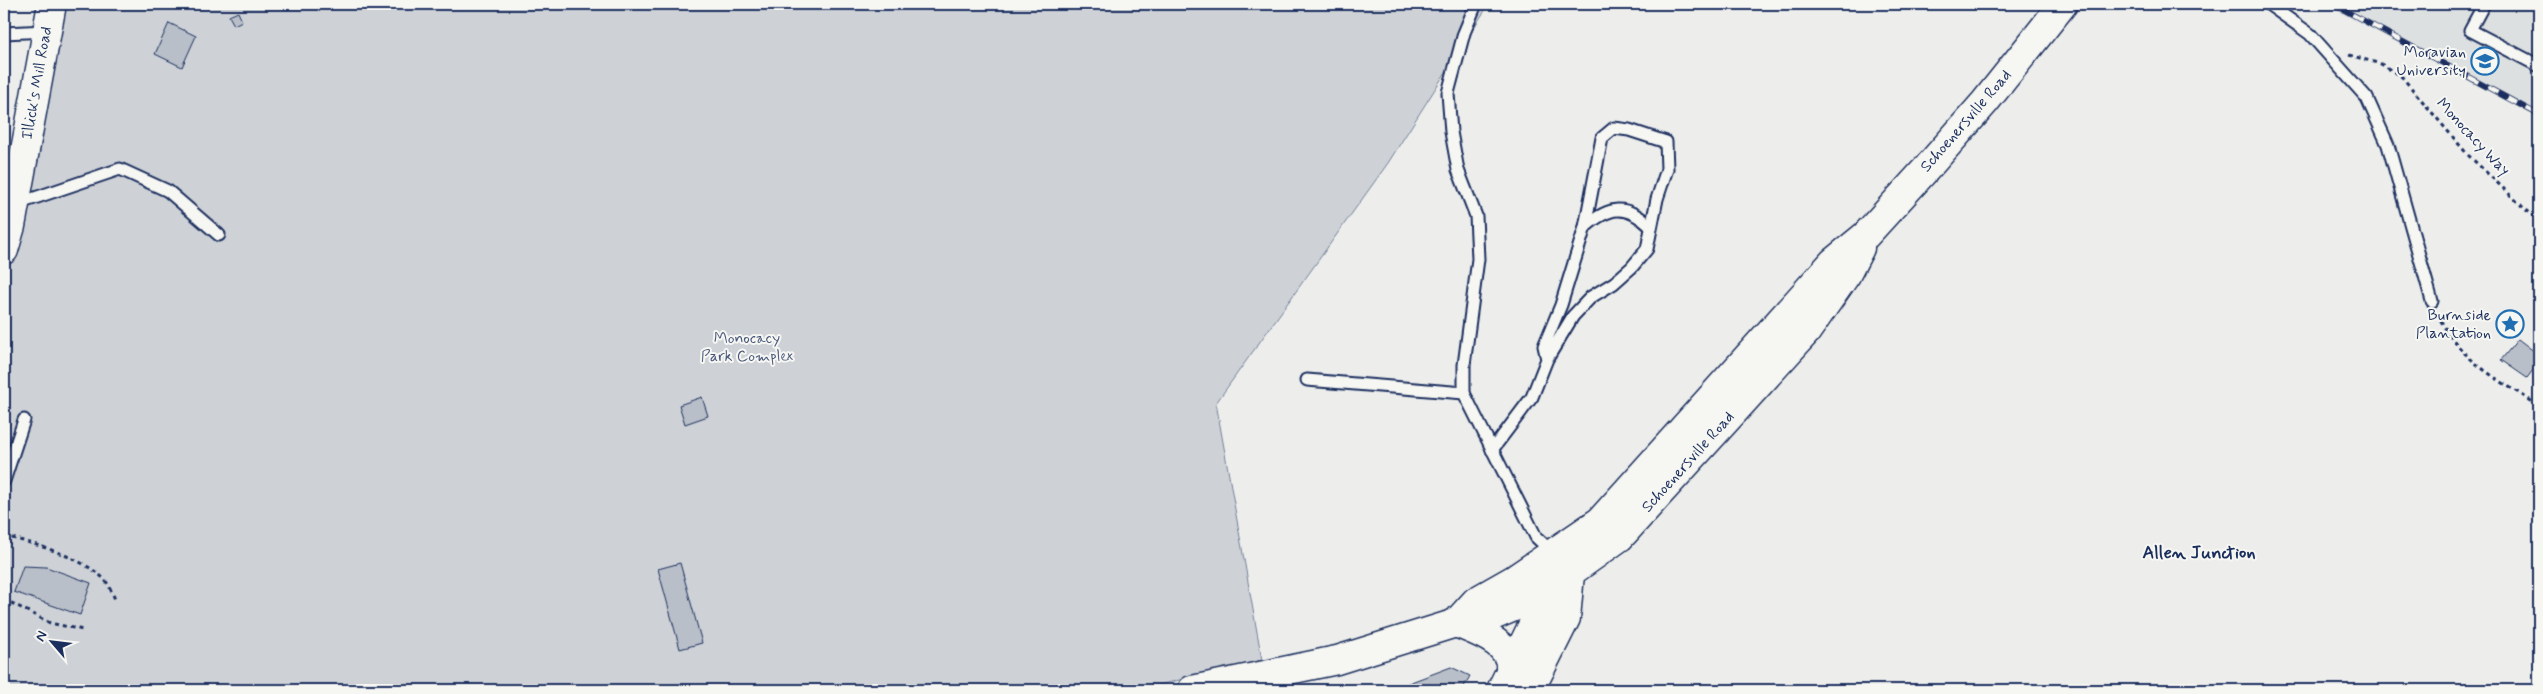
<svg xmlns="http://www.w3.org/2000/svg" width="2543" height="694" font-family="Mynerve,sans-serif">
	<rect width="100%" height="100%" fill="#edeeec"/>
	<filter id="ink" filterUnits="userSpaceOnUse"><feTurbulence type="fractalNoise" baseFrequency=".02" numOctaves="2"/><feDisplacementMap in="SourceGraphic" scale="10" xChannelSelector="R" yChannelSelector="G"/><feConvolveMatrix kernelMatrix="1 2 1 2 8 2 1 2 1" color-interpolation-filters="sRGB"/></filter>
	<g filter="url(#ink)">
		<path fill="#dde0e1" d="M2324,4h215v114z"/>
		<path fill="#ced2d7" stroke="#74809a" d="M52,4h1437l-101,159 -172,240 46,257 -124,30h-1134v-439z"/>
		<g fill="#b9bfc8" stroke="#1b2f5e">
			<path d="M238,12l4,9 -8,4 -5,-9z"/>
			<path d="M169,23l27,13 -14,31 -27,-13z"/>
			<path d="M2518,339l21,16v7l-12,16 -26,-18z"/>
			<path d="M702,397l6,19 -23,8 -6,-19z"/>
			<path d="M680,563l22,80 -22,6 -22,-80z"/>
			<path d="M23,566l23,1 45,16 -11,32 -66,-23z"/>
			<path d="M1451,667l19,9 -8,14h-72z"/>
		</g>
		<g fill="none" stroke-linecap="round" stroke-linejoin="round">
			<g stroke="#1b2f5e" stroke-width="15">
				<g id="service">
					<path d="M1476,4l-12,29 -16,60 3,39 7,38 18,46 2,43 -14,106v28l72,144 17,16"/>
					<path d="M2268,4l42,30 57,64 21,47 44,156"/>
					<path d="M2484,4l-14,26 69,36"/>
					<path d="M4,33l43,-2"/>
					<path d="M17,204l103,-35 48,22 51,44"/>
					<path d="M1585,227c24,-21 41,-24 65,-1"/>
					<path d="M1307,380l157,13"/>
					<path d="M1492,450l40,-53 15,-38 26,-43 18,-19 23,-14 18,-16 15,-18 10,-50 10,-30 -1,-27 -37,-12 -15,-2 -12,10 -17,89 -24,78 -17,41 3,13"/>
					<path d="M4,481l20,-61"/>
				</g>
			</g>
			<g stroke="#1b2f5e" stroke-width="31">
				<g id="tertiary">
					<path d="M4,250l7,-24 41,-222"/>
					<path d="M1456,623c19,8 58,20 54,47"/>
					<path d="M1501,690l38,-78 25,-30"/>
					<path d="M1530,690l36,-72 4,-44"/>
				</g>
			</g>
			<g stroke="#1b2f5e" stroke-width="31">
				<g id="secondary">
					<path d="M1456,623l20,-22 37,-21 87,-59 233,-259 33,-27 62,-68 57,-65 78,-98"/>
					<path d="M1192,690l145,-30 119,-37 25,-2 52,-22 87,-62 187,-206 39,-56 14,-27"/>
				</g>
			</g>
			<g stroke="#1b2f5e" stroke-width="3" stroke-dasharray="4 4" stroke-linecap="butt">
				<path d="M2349,55l32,9 21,13 66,78 58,55 13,9"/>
				<path d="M2437,313c23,49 60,65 102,93"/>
				<path d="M4,536c29,7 78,21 100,43 5,5 8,14 11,20"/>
				<path d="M4,599l46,24 33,7"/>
			</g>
			<use href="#service" stroke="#f6f6f2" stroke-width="11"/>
			<use href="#tertiary" stroke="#f6f6f2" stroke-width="28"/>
			<use href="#secondary" stroke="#f6f6f2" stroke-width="28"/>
			<g stroke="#1b2f5e" stroke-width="5.5">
				<path id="rail" d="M2333,4l206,111"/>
			</g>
			<use href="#rail" stroke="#f6f6f2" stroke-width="4" stroke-dasharray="11" stroke-linecap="butt"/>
		</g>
	</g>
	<defs>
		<g id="university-ring" transform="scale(1.4375)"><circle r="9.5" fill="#f6f6f2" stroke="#1f6fb2" stroke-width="1.5"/><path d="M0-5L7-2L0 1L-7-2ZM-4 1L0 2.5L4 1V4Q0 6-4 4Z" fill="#1f6fb2"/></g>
		<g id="sight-ring" transform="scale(1.4375)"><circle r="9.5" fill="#f6f6f2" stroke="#1f6fb2" stroke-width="1.5"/><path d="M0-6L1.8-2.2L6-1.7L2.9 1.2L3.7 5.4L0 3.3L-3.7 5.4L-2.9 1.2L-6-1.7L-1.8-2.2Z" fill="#1f6fb2"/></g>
	</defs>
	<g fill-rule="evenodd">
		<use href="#university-ring" x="2485" y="61"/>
		<use href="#sight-ring" x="2510" y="324"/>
	</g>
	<g text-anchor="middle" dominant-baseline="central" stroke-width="4" stroke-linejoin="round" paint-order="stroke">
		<g font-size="16" fill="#1b2f5e" stroke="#f6f6f2" text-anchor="end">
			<text x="2466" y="52">Moravian<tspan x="2466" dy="18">University</tspan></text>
			<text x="2491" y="315">Burnside<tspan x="2491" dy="18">Plantation</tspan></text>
		</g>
		<g font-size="16" fill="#1b2f5e" stroke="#f6f6f2">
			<text transform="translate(37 83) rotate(-80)">Illick's Mill Road</text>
			<text transform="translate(1966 121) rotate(-49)">Schoenersville Road</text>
			<text transform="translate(2473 137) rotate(47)">Monocacy Way</text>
			<text transform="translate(1688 462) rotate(-48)">Schoenersville Road</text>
		</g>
		<g font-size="16" fill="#48587c" stroke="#f6f6f2">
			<text x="747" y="338">Monocacy<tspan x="747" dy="18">Park Complex</tspan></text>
		</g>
		<g font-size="18" font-weight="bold" fill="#1b2f5e" stroke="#f6f6f2">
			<text x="2199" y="553">Allen Junction</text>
		</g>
	</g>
	<rect width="2543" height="694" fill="none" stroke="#f6f6f2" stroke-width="20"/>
	<rect x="10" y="10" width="2523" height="674" fill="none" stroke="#1b2f5e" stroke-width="2" filter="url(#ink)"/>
	<g transform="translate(52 642) rotate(298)" stroke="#f6f6f2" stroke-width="4" paint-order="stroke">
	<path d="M0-4L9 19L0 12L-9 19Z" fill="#1b2f5e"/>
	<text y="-8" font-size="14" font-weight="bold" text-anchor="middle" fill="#1b2f5e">N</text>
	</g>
</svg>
